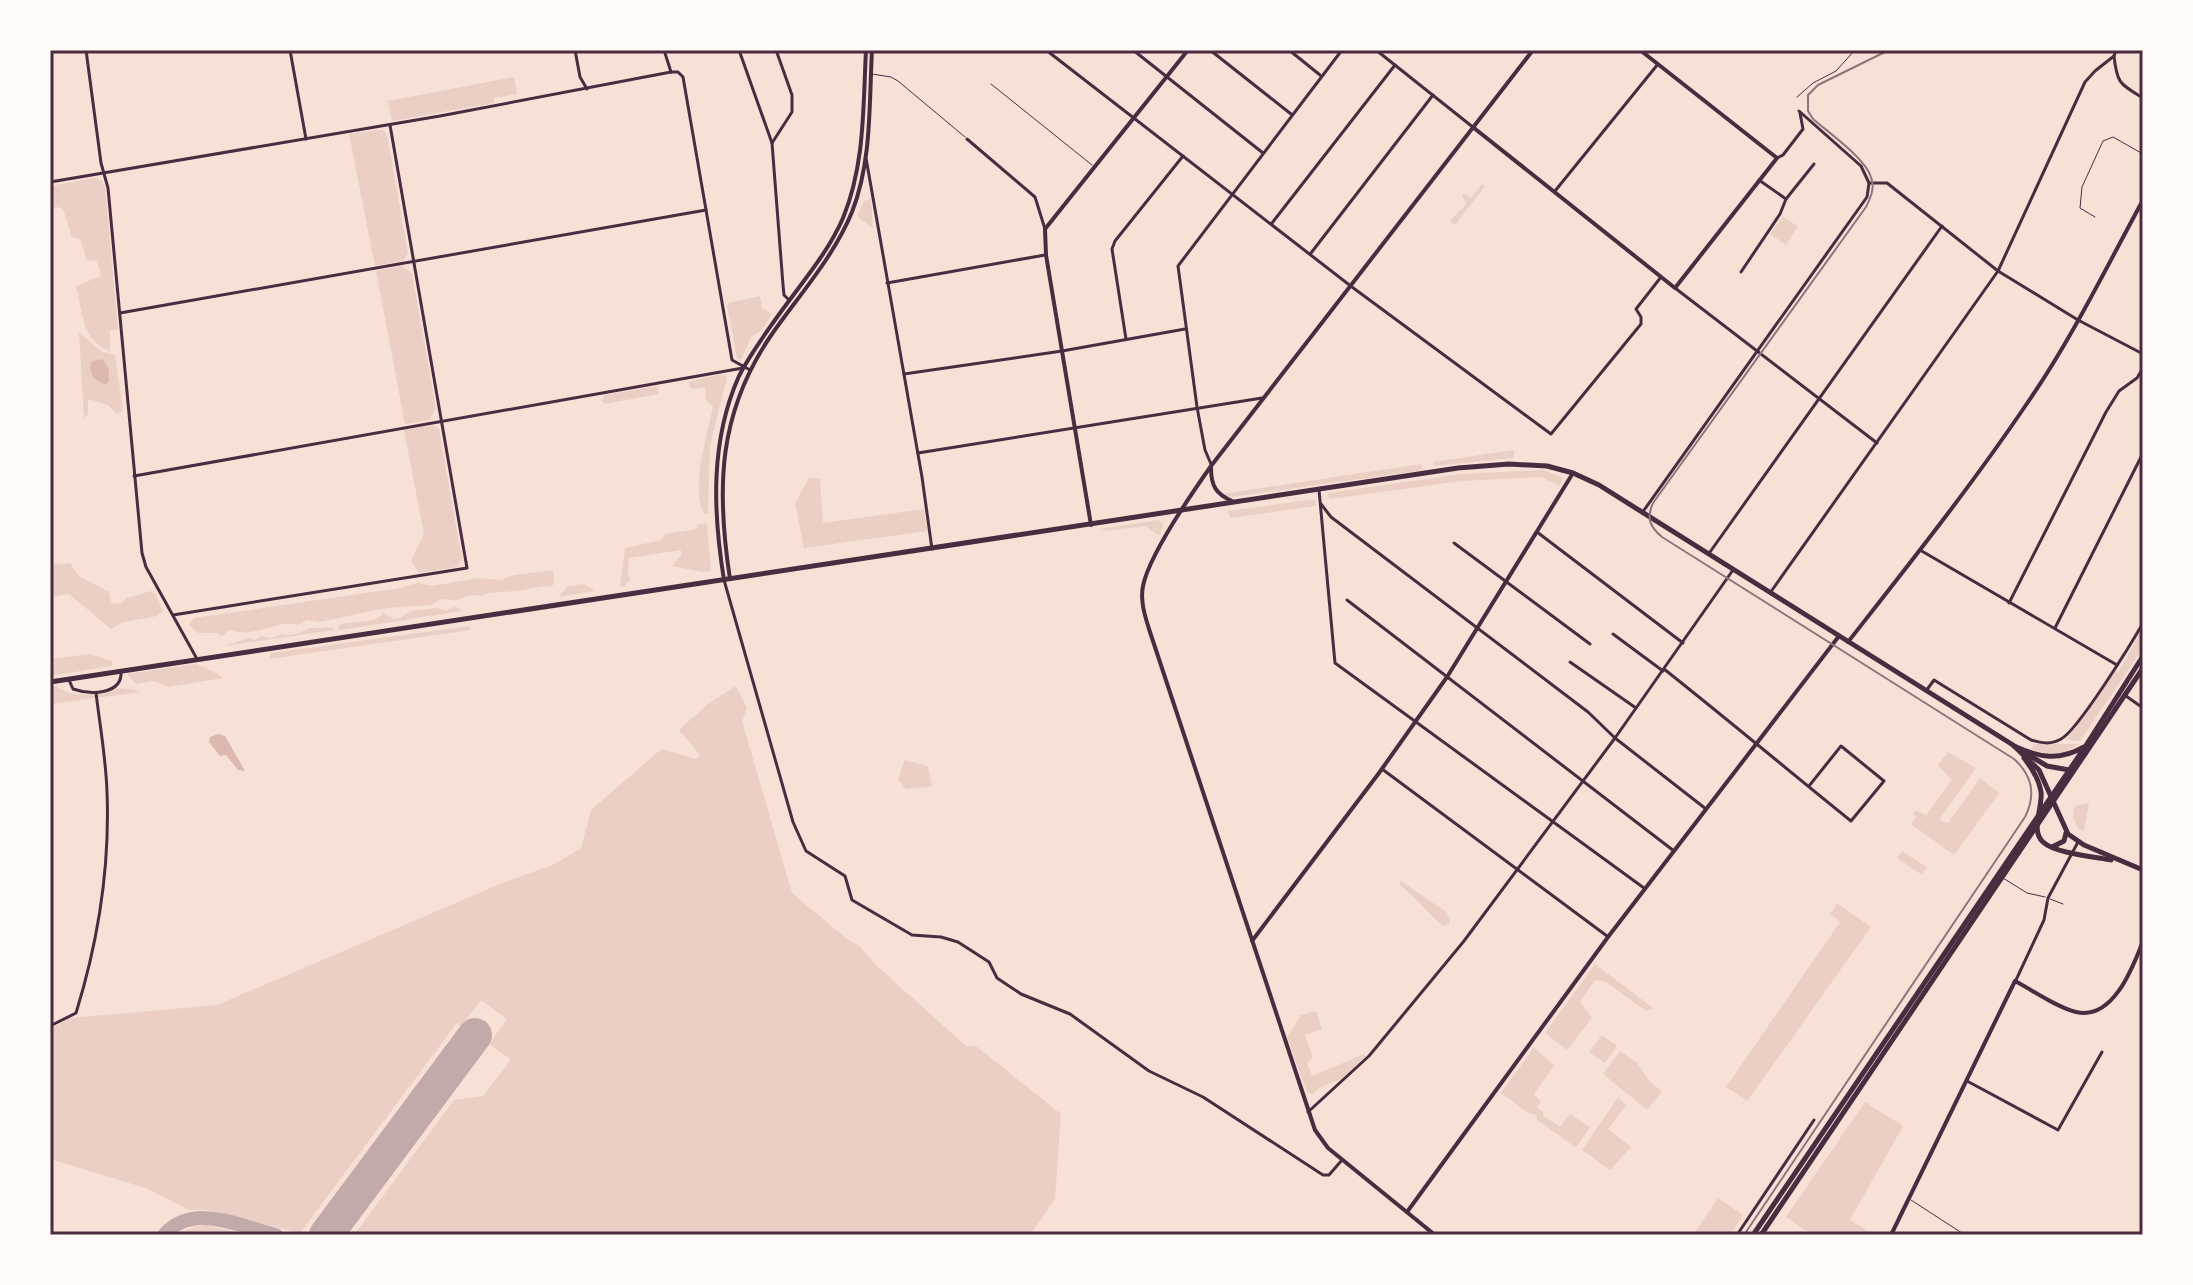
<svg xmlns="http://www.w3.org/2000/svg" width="2193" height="1285" font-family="'Noto Sans',sans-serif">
	<rect width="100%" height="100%" fill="#f7e1d7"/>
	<g fill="#ebcfc5">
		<path d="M514,77l3,17 -23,4v5l-102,18 -4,-20z"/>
		<path d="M377,130h6l4,5 21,118 -5,8 -28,5 -26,-132z"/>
		<path d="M94,178l7,2 4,6 13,144h-8v21c-29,-10 -27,-39 -34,-65l25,-10 -4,-15 -10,-1 -7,-21 -8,-2 -9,-28 -5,-2 -8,3v-24z"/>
		<path d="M1482,184l3,2 -30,39 -5,-4 17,-18 -5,-6 2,-3 7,4z"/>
		<path d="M871,199l2,30 -16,-13 7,-15z"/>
		<path d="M1783,217l15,9 -12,19 -16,-11z"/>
		<path d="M402,266l10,7 24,136 -7,11 -24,4 -29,-153z"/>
		<path d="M760,296l2,12 10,6 -11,17 -10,6 -10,23 -4,-2 -10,-53 1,-2z"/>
		<path d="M79,332l23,20 13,3 8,55 -6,4 -9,-9 -20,-6v15l-4,5z"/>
		<path d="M721,374l6,3 -17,69 -2,68h-3c-16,-20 3,-83 8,-107l-7,-7 -1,-13 -14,2 -3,-7z"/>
		<path d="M658,386l1,8 -54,10 -3,-3 2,-6z"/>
		<path d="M434,425l5,4 23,131 -5,7 -38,6 -8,-12 13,-27 -20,-104z"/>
		<path d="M1514,450v8l-79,8 -2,-4z"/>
		<path d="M1421,464l2,6 -191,27 -10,-3z"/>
		<path d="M1543,470l20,8 -3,8 -19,-9 -79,4 -133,18 -1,-6 132,-19z"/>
		<path d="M809,478l11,1 3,44 101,-14 3,22 -123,17 -9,-45z"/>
		<path d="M1315,499l1,7 -86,12 -2,-7z"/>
		<path d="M1159,520l4,5 -4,11 -13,-10 -43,5 -4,-2z"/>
		<path d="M707,523l4,48 -9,1 -30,-6 9,-11v-5l-52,8 -1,18 3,2 -7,9 -4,-1 5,-38 36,-8 4,-6 32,-5v-4z"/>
		<path d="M70,563l9,13 30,16 2,11 10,1 6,-6 24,-7 5,4 7,16 -6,5 -33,6 -13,7 -42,-35 -19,3 3,-10 -3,-22z"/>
		<path d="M553,570l1,14 -3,3 -6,-1 -28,5 -28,2 -7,3 -11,-1 -15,5 -16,-1 -8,6 -46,3 -67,14 -12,-2 -9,5c-21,-6 -42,14 -69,5l-7,6 -7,-3h-17l-9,-8 5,-7 206,-30 18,-5 14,3 46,-8 23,2 13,-5z"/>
		<path d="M584,584l11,7 -37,6 10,-11z"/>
		<path d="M456,606l5,5 -120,19 -3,-2 2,-4 34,-4 10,-7 10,6 6,-1 11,-7 26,-3 9,3z"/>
		<path d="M469,626l2,4 -202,29 2,-6z"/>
		<path d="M309,628h24l2,2 -111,16 25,-8 6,2 5,-4 12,2 11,-4c9,3 16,-1 26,-6z"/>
		<path d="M2143,628v20l-63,93 -14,-1 48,-69 4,1z"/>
		<path d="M89,654l23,7v5l-62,10v-17z"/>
		<path d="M196,664l21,9 6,5 -55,9 -14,-6 -18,3 -9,-10z"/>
		<path d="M56,686c31,22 55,-7 85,6l-91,12v-17z"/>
		<path d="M736,686l11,22 -5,13 50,172 55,46 13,7 17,20 89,80h10l85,68 -6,85 -25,36h-676l100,-135 29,-4 27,-35 -1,-3 -20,-14 18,-25 -26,-19 -20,26 -4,-3 -157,210 -93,-23h-18l-44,-22 -95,-29v-130l20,-11 147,-13 283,-121 55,-20 26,-16 10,-38 67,-58 4,-3 34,10 4,-4 -21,-25 30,-27z"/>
		<path d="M2034,744h44c-13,12 -32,11 -47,5z"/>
		<path d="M1948,752l28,16 -37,52 9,3 32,-45 19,15 -45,62 -43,-31 5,-7 -3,-3 3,-4 10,5 26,-35 -14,-15z"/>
		<path d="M905,760l23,6 4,21 -26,2 -8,-10z"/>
		<path d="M2089,803l-5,27 -1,2c-8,-5 -12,-16 -8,-26z"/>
		<path d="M1902,851l25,16 -5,8 -25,-17z"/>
		<path d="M1401,881l44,30 5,9 -1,4 -6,2c-17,-14 -26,-28 -43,-41z"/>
		<path d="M1837,903l34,24 -124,174 -21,-14 114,-165 -10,-8z"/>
		<path d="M1595,964l58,44 -7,3 -40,-29 -11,-2 -15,22 12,16 -25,32 -22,-17z"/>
		<path d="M1316,1011l6,18 -17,6 8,23 -6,5 5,13 52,-22 1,3 -24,22 -20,8 -8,7 -6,-2 -20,-55 14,-22z"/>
		<path d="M1602,1035l15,11 -12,17 -16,-11z"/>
		<path d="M1534,1047l20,19 -20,28 7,7 -4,6 6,5v4l17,11 10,-13 20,13 -14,21 -40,-29 1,-4 -9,-2 -27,-20z"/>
		<path d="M1620,1051l17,12 12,18 13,10 -15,19 -44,-36z"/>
		<path d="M1618,1097l8,9 -18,23 23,18 -21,23 -28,-20z"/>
		<path d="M1865,1102l38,24 -53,94 24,15h-62l-26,-18z"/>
		<path d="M1718,1198l25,17 -13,20h-30l-5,-3z"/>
		<path d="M206,1225l42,10h-72l18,-8z"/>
	</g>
	<g fill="#dcb8b0">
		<path d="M103,359l6,11v11l-4,4 -12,-7 -3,-10 2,-7z"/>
		<path d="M218,734l7,2 20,35 -7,-1 -12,-15 -6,1 -11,-14 1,-5z"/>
	</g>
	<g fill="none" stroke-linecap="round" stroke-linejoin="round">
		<path stroke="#c3aaaa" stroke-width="14" d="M164,1235c29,-33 75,-9 112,0"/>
		<path stroke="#c3aaaa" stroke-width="34" d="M326,1235l149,-200"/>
		<g stroke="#4a2c40" stroke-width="1">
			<path d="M872,74l19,3 7,4 67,56"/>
			<path d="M991,84l101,81"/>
			<path d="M1797,97l16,-14 23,-12 19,-21"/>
			<path d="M2095,217l-15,-9 2,-21 21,-46 10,-4 30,17"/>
			<path d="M2003,878l24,15 18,4"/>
			<path d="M2050,899l13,5"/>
			<path d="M1911,1200l54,35"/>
		</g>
		<g stroke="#4a2c40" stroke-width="3">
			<path d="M86,50l15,113 7,25 34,365 4,14 51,92"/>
			<path d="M290,50l16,89"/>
			<path d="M575,50l5,27 7,12"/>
			<path d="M664,50l7,22"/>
			<path d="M739,50l33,93"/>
			<path d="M776,50l16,45v17l-20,31 11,142 1,10 4,4"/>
			<path d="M1046,50l306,237 199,147 90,-110v-7l-5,-8 25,-32"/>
			<path d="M1133,50l130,103"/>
			<path d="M1210,50l81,64"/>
			<path d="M1289,50l31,25"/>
			<path d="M1376,50l98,78"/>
			<path d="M2114,56c3,28 6,28 29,42"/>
			<path d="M671,72h7l5,5 49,283 18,10"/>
			<path d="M967,139l68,58 10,32"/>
			<path d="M866,158l56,319 10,72"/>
			<path d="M1777,158l6,-3 20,-26 -3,-16"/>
			<path d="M50,182l390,-66 231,-44"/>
			<path d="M1869,183h18l111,88 80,49 65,34"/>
			<path d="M1555,191l103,-127"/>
			<path d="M1786,199l28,-35"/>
			<path d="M1272,223l123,-158"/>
			<path d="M1311,253l122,-158"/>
			<path d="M1741,272l39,-58 6,-15 -27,-19"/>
			<path d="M887,283l158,-28"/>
			<path d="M1675,288l202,155"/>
			<path d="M120,313l586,-103"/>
			<path d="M1126,339l-14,-90 3,-8 68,-85"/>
			<path d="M904,374l158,-23 123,-22"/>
			<path d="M918,453l344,-55"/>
			<path d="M1211,464l-6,-14 -8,-43 -19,-141 164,-216"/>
			<path d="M134,476l609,-108"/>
			<path d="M1319,490l16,173 309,225"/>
			<path d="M1321,504l10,13 257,195 27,26 91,71"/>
			<path d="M1642,513l225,-316 2,-14 -8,-17 -62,-55"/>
			<path d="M1537,532l146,111"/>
			<path d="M1454,543l136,101"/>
			<path d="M1920,550l197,115"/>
			<path d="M1710,552l232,-326"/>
			<path d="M724,580l69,242 13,29 39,25 7,24 60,35 29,2 17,5 31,20 8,16 24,16 49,20 79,57 54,26 120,78h6l13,-15"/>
			<path d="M1770,593l228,-322 87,-189 10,-11 19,-15 2,-6"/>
			<path d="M1347,600l327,251"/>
			<path d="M2009,603l97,-191 13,-21 18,-13 6,-10"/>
			<path d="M173,615l294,-47 -77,-443"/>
			<path d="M2055,628l88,-175"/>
			<path d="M1613,634l50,37"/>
			<path d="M1570,662l66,46"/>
			<path d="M1664,669c63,50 125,102 187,152l33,-40 -43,-35 -32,40"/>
			<path d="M69,680l4,9c17,6 50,6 48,-18"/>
			<path d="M1926,691l8,-11 97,60c10,3 20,5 30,-1 17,-9 70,-95 82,-116"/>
			<path d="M2126,696l17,12"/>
			<path d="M1382,769l225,167"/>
			<path d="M2016,980l28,-60 4,-22 30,-56"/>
			<path d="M50,1026l26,-13c22,-71 34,-146 31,-221 -1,-33 -7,-66 -11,-99"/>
			<path d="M1967,1081l91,49 44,-78"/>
			<path d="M1308,1112l61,-56 95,-115 151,-203 118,-168"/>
			<path d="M1737,1235l77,-115"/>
		</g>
		<g stroke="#4a2c40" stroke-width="4">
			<path d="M1474,128l201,160 102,-130 -137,-108"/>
			<path d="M1091,525l-45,-270 -1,-26 143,-179"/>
			<path d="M1848,642c62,-79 124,-157 180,-240 44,-64 78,-134 115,-202"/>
			<path d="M1252,941l127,-168 68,-96 126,-204"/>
			<path d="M1407,1212l201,-275 231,-301"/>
			<path d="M1891,1235l124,-254c19,10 41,26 61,31 37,9 57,-45 67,-71"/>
		</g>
		<g stroke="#4a2c40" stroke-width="4">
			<path d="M1211,468c0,18 5,26 21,33"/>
			<path d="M730,579c-14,-91 -12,-167 42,-245 28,-40 61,-76 80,-122 20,-51 17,-108 20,-162"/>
			<path d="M724,580c-11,-68 -14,-139 15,-204 10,-20 24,-39 36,-56 23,-33 52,-65 68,-102 22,-53 20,-111 23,-168"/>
			<path d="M1435,1235l-107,-87 -13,-18 -166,-501c-4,-13 -9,-28 -6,-43 6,-31 49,-93 68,-120l322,-416"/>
		</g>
		<g stroke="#4a2c40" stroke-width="5">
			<path d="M2014,746c26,12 45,15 70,1"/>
			<path d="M2027,754l20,12 22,4"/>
			<path d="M2052,847l12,-6 2,-8"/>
			<path d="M1753,1235l332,-488 58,-91"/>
			<path d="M1761,1235l382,-567"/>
		</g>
		<g stroke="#4a2c40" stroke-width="5">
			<path d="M50,682l1408,-214 51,-4 38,2 26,7 26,12 414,260 26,25 29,64 16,11 59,25"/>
			<path d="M2024,758c8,10 15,21 17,34 2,16 -11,38 2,50 11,11 52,15 68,18"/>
		</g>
		<path stroke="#8f747c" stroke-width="2" d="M1744,1235l281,-418c11,-22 7,-42 -11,-58l-352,-222c-12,-10 -16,-19 -9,-34l213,-296c5,-10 9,-19 5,-30 -6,-19 -42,-44 -58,-58l-5,-8v-16l10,-10 71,-35"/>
	</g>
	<rect width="2193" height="1285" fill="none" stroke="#fffaf5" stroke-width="104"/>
	<rect x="52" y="52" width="2089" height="1181" fill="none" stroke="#4a2c40" stroke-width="3"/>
</svg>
